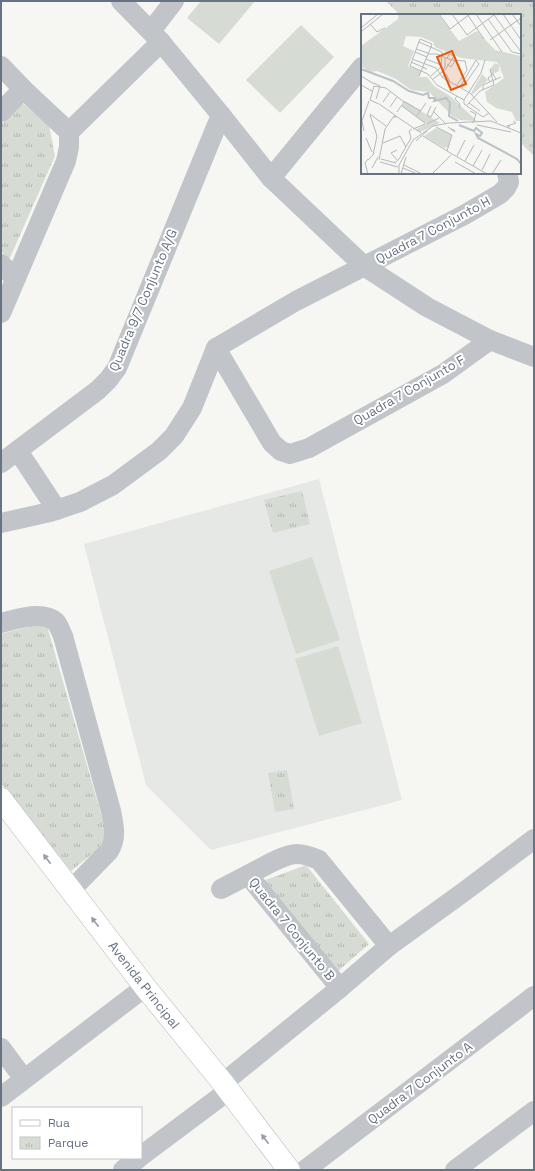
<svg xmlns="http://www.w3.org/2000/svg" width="535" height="1171" font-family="'Space Grotesk',sans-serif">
	<defs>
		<pattern id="park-tufts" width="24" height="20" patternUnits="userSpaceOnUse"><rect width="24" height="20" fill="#d6dcd4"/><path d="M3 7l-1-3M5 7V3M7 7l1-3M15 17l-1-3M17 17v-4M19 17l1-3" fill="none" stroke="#b1b7b1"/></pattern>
	</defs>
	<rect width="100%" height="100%" fill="#f6f6f3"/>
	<path fill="#e6e8e6" d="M319,479l83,321 -191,50 -65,-65 -62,-241z"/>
	<g fill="#d6dcd4">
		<path d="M201,1h54l-36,43 -32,-26z"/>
		<path d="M301,25l33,32 -54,56 -34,-33z"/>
		<path d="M312,557l28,83 -44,14 -27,-83z"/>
		<path d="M338,646l24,77 -43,13 -24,-77z"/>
	</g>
	<g fill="url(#park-tufts)">
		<path d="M386,1h148v155l-14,-14v-127h-120z"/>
		<path d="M22,103l27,22 6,31 -46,104 -8,-9v-127z"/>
		<path d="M302,491l8,33 -37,9 -9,-33z"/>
		<path d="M46,622l61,213 -10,15 -26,21 -70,-88v-149z"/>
		<path d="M287,770l7,39 -19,3 -7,-39z"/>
		<path d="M306,865l63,79 -32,28 -74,-91z"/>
	</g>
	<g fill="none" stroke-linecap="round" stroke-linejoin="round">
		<g stroke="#b4b7bc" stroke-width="23">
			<path id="secondary" d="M1,799l144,188 78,96 66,87"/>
		</g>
		<g stroke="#c1c4c8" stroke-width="20">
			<path d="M121,1l40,41 60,73 50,63 93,88 63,41 63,33 44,17"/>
			<path d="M151,31l23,-30"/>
			<path d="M1,66l22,23 46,43"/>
			<path d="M1,112l22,-23"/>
			<path d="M69,132l92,-90"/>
			<path d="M271,178l91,-111"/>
			<path d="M1,264l14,14"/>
			<path d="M1,313l65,-152 3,-14v-15"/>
			<path d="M216,348l56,95 9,8 9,3 19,-6 134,-74 47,-34"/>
			<path d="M216,348l80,-47 168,-86 36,-21 6,-6 3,-6 -2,-9"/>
			<path d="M18,451l39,59"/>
			<path d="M1,463l97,-73 10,-10 9,-12 104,-253"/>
			<path d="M1,523l49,-11 30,-10 33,-17 46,-34 15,-15 18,-28 24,-60"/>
			<path d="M1,623c15,-4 42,-13 55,-1 3,4 5,10 7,14l48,175c3,15 6,27 -2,40l-38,39"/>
			<path d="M248,875c13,-7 36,-21 49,-21 8,0 15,3 22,6l70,86"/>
			<path d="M221,889l27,-14 92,113"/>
			<path d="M1,1048l23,31"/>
			<path d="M223,1083l117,-95 49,-42 76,-55 69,-52"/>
			<path d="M1,1097l144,-110"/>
			<path d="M141,1156l87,-65"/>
			<path d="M123,1170l16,-12"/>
			<path d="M305,1170l229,-174"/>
			<path d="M455,1170l79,-59"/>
		</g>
		<use href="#secondary" stroke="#fff" stroke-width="22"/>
	</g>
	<defs><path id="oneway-solid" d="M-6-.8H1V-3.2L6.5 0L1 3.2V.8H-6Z"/></defs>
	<g fill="#959ca8">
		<use href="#oneway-solid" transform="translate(47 859) rotate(-127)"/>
		<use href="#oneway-solid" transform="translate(95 922) rotate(-127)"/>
		<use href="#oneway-solid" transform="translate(265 1139) rotate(-127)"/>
	</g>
	<g text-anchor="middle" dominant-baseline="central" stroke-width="4" stroke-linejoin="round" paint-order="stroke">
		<g font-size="13" fill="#677282" stroke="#fff">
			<text transform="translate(433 230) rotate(-28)">Quadra 7 Conjunto H</text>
			<text transform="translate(143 300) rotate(-67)">Quadra 9/7 Conjunto A/G</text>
			<text transform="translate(409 390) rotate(-30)">Quadra 7 Conjunto F</text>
			<text transform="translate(292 929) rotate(51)">Quadra 7 Conjunto B</text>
			<text transform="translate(144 985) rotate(52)">Avenida Principal</text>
			<text transform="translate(420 1083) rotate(-37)">Quadra 7 Conjunto A</text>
		</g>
	</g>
	<g transform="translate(361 14)">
		<rect width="160" height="160" fill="#f6f6f3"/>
		<path d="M44,87l35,22 -20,9 -5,-2 11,-6 -24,-18zM75,114l16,7 -4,12 -4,1 -20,-12z" fill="#d6dcd4"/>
		<path d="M37,0h40l21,27 18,-10 18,19 26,6v65h-5l-4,-9 -16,-4 -9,-6 -2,-10 19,-14 -5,-13v6l-8,4 -1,-6 5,-6 4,2 -2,-3 -36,-4 -26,-11 -2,-5 -12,-5 -15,-1 -3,10 11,5 -6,15 13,5 -2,6h8l7,9 16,10 27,25 -17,-1 -8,-4 -23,-24 -18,-2 -15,-11 -19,-8 -7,1 -9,-6v-20l37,-27zM121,60l6,6 -16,15 -1,-2z" fill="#d6dcd4"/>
		<path fill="none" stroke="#bac2c7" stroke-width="2" d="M0,55l32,12 16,10 14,4 5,-2 1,5h6l-1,3 12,-3 4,5 -1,13 9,5M98,111l15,6 2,-3 6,5 -2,3 -4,-2 2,4 39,21 4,5"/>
		<path fill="none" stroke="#b4b9bf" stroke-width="1" d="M78,0l11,15 20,-15M91,0l15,21 28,-21M106,0l17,25M115,0l26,38M142,0l18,26M151,0l9,12M133,1l27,37M127,5l24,33 9,2M9,10l7,8 8,-4M0,14l17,-14M0,18l22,-18M129,26l31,-22M58,28l23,10v4M70,33l1,-3 -12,-5 -10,27 18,8 9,11 27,15M55,35l12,4M54,38l12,5M67,40h9l14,6 14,1 2,9 -10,15M51,45l24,9 7,10 27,15 27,29M65,45l15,6M50,48l16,7M86,50l4,3 4,-6M80,59l4,-6v-9M120,59l4,-13M0,62l13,8M58,62l12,-29M70,62l10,-9 1,-11M81,63l4,-3 4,8M72,65l12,-9 9,-14 -5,-2 -2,5M129,68l-2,-4 5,-4 3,5M13,69l6,3 -4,13M0,71l11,6M13,72l12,2 18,14 -7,10M99,73l16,-27 3,4 -17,24M122,76v-5l18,-8M96,82l-2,3 5,5 -1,4M9,86l4,-14M9,86l9,4 16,11 -1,2h2l-1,-2M103,86v4l19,13 6,-4M103,86l17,-27M42,87l18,10M22,88l7,-10M108,89l11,8M106,91l13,-14 14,-6 -4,-16M41,92l23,17M70,92l-4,9 4,2 5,-10M29,93l7,-10M72,97l12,12M109,97l6,3 -3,9M9,100l16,12M35,102l25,17M55,103l10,-14M66,110l12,-6M116,111l34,7M75,113l16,8M87,113l3,2 3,1 1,2 -4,-3M149,113l-3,-1 9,-3 -3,-2M52,115l12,-5M3,117l-2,-10 7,-20M62,122l29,18M5,124l6,14M55,127l11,-10M22,129l17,-7 6,11M36,136l-6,3 7,8M86,137l5,-16M91,140l35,20M96,142l8,-16M20,145l15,4M7,146l5,-5 4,-19 -7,-21M18,146l6,-31 9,-13M104,147l9,-16M19,148l18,5M94,148l21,12M34,149l4,-4 12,-21 -2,-7 3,-2M43,151l18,9M112,152l9,-16M11,154l6,-11M42,154l14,6M121,156l8,-16M7,160l-3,-11 3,-4M38,160v-9l14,-25 20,-14 16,-3 42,-2 30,12M40,160l5,-17M71,160l19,-19M131,160l9,-14"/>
		<path fill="#e8590c" fill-opacity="0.15" stroke="#e8590c" stroke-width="2" d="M91,37l14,33 -15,6 -14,-33z"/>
		<rect width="160" height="160" fill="none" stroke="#677282" stroke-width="2"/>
	</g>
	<rect width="535" height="1171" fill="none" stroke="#677282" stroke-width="4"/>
	<rect x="12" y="1107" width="130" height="52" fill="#ffffff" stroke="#c2c7cd"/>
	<rect x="20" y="1120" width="20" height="6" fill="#ffffff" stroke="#c2c7cd"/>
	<text x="48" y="1127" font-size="12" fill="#677282">Rua</text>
	<rect x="20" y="1137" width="20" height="12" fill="url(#park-tufts)" stroke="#c2c7cd"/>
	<text x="48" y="1147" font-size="12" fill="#677282">Parque</text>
</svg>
